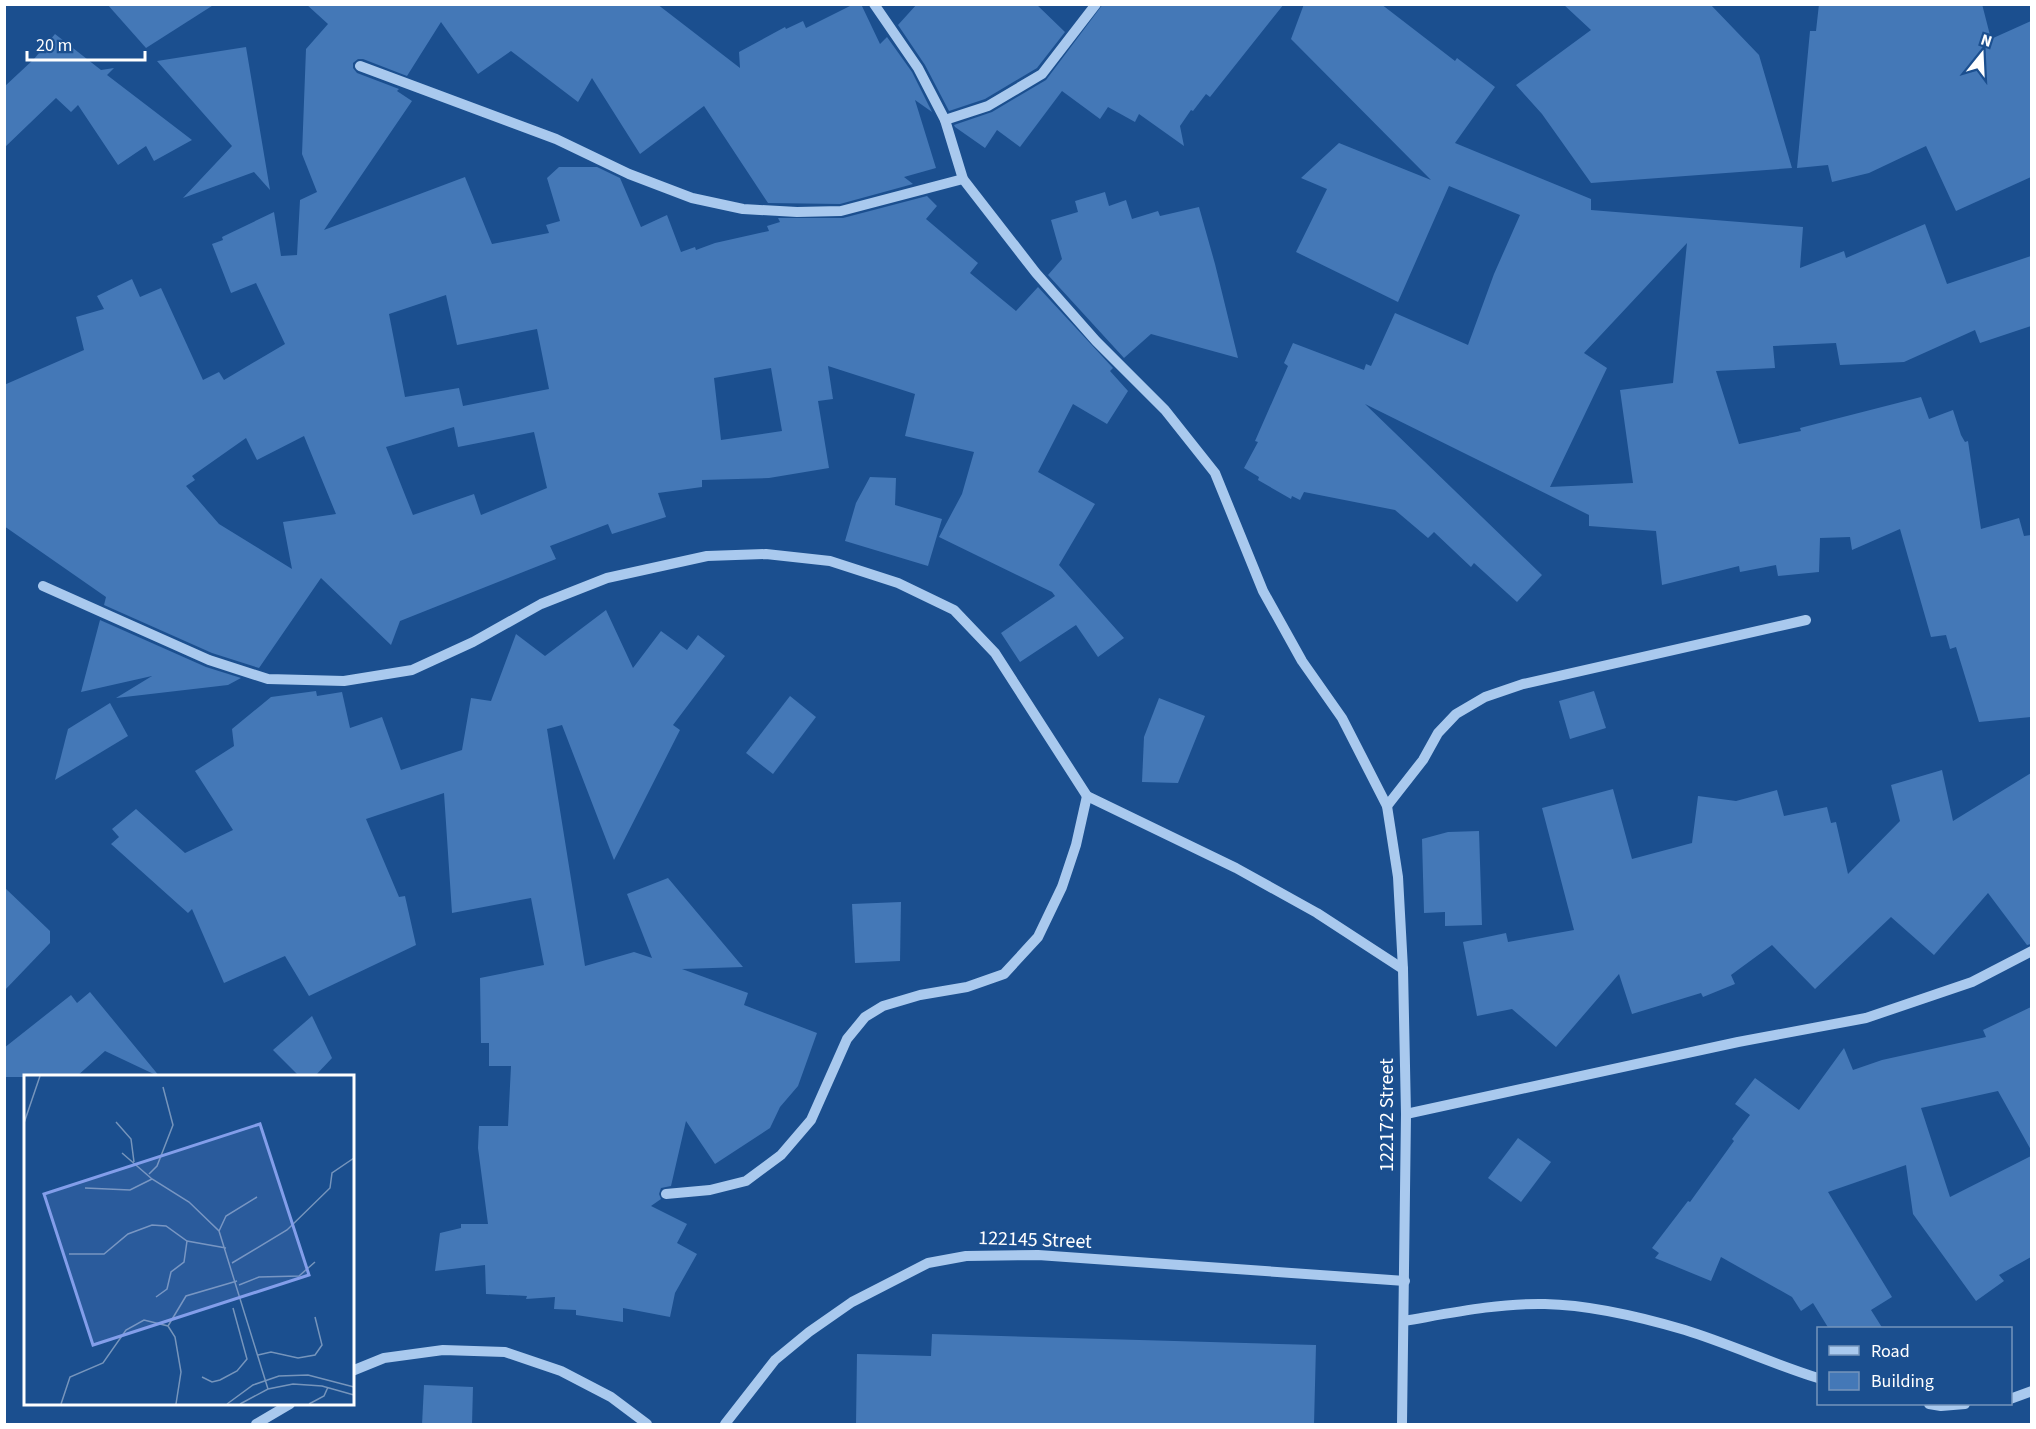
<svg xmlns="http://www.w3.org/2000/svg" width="2036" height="1429" font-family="'Source Sans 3',sans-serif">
	<rect width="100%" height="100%" fill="#1b4f8f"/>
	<g fill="#4478b7" fill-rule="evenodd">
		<path d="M107,4h108l-69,44z"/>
		<path d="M306,4h351l83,64 -1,-16 46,-25 1,2 17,-8 3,7 48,-24h7l19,40 7,-7 25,35 20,40 -17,-12 21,68 -32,9 9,7 -73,20 -72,-1 -64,-97 -64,48 -48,-76 -14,24 -67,-51 -33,23 -37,-52 -34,54 -44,-17h-5l-5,4v5l4,5 42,16 -2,2 15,10 -88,129 141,-53 27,67 57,-11 -3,-8 14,-4 -13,-43 12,-11h38l23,11 21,49 26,-12 14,37 14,-5 1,3 19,-7 54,-12 -2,-5 13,-4 -2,-4h65l84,-22 10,10 -11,13 52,44 -8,10 46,38 22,-24 75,81 -3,3 18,20 -21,33 -34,-20 -35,68 57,32 -36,61 65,73 -26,19 -22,-32 -56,37 -19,-29 54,-37 -3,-4 -113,-55 23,-43 12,-42 -69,-16 10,-42 -87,-28 5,33 -15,2 11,67 -60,10 -67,2v7l-44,6 8,24 -54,17 -4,-10 -58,22 6,13 -156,62 -9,24 -70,-67 -62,90 -47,-15 -108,-48 2,-8 -102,-71v-141l80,-35 -8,-33 28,-8 -7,-13 35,-17 8,18 21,-9 42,92 16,-8 5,8 61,-36 -29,-61 -25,10 -19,-49 11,-4 -1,-3 52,-25 7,44 16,-1 3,-55 17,-8 -15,-38 4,-105 22,-25zM446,295l11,50 80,-16 12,60 -86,17 -4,-18 -54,9 -16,-83zM771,368l11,63 -61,9 -7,-62zM454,427l4,20 76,-15 13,56 -66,27 -7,-21 -61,21 -27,-68zM304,436l32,78 -53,8 9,47 -73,-45 -33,-38 9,-6 -3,-4 54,-38 11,22z"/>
		<path d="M917,4h119l29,28 -28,36 -52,31 -36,12 -24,-46 -27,-40z"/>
		<path d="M1103,4h181l-74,93 -4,-3 -13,17 -2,-1 -11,16 4,20 -45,-32 -4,8 -27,-15 -8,12 -38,-28 -42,56 -23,-17 -12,18 -30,-21 -1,-2 38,-13 54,-32z"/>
		<path d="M1304,4h77l74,57 2,-3 38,29 -40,56 136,56v11l212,17 -3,41 44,-17 2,7 79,-34 22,60 84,-28v70l-51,17 -5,-13 -71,32 -64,3 -4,-22 -63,3 2,22 -59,3 23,73 62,-13 -1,-3 121,-31 8,22 24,-9 8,25 4,7 3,-1 13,88 38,-11 5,18 7,-1v182l-52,5 -23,-75 -6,2 -4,-14 -15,2 -31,-108 -48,21 -2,-13 -30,1 -1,34 -41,4 -2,-11 -36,7 -1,-6 -77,19 -6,-54 -67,-5v-11l-224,-111 177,171 -25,27 -43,-39 -3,4 -37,-35 -6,6 -33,-28 -91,-18 -4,8 -8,-4 -1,3 -33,-19 1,-3 -15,-9 14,-26 -3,-1 33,-75 -4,-3 9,-20 71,27 2,-6 5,2 24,-53 73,32 26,-71 26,-59 -71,-29 -51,116 -102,-50 31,-63 -26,-11 38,-35 92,37 -140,-141zM1687,243l-14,140 -53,7 13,93 -83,4 57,-119 -23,-15z"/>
		<path d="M1563,4h147l49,51 33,113 -201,15 -49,-69 -26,-29 75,-55z"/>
		<path d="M1819,4h163l9,35 40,-18v156l-75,34 -30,-65 -57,27 -37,9 -4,-17 -31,3 13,-137h6z"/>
		<path d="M55,34l46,36 13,-2 -7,7 85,65 -38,21 -8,-15 -28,19 -40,-60 -7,7 -15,-14 -52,50v-61l30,-28z"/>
		<path d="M246,47l24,143 -16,-18 -71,26 49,-52 -75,-85z"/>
		<path d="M1105,192l4,14 17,-6 6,19 26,-8 2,5 39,-9 16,57 23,94 -87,-24 -27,24 -76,-83 14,-16 -11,-39 27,-8 -3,-11z"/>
		<path d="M870,477l26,1 -1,27 47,14 -14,47 -83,-25 11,-38z"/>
		<path d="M606,610l27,58 28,-37 26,19 11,-15 27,21 -52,69 7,5 -66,130 -52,-135 -15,4 38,237 49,-14 18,6 -25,-64 41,-16 75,89 -61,2 66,24 -4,12 73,28 -19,53 -18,21 -10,21 -55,36 -29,-43 -15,65 -10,2 -2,6 2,5 -10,7 36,18 -10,19 20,11 -22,39 -5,24 -47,-9v14l-47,-7v-5l-22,-1 1,-12 -29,2 1,-3 -41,-2 -1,-29 -50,6 5,-38 21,-5v-4h27l-10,-76 1,-22h29l3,-60h-22v-23h-8l-1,-65 64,-13 -13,-67 -79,15 -8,-120 -78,26 33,78 6,-1 11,49 -107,51 -24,-40 -61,27 -32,-74 -4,4 -77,-69 8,-7 -7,-8 24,-20 49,44 48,-23 -38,-59 39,-25 -2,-17 39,-32 45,-6 1,5 25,-4 8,36 32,-11 19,53 61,-20 9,-52 20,3 25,-67 29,22z"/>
		<path d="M100,620l106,47 35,11 -13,7 -112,13 36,-22 -71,16z"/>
		<path d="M1594,691l12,37 -36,11 -11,-38z"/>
		<path d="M790,696l26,21 -43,57 -27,-21z"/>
		<path d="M1159,698l46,18 -27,67 -36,-1 2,-45z"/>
		<path d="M110,703l18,33 -73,44 13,-51z"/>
		<path d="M1942,770l11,51 78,-48v171l-4,1 -39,-52 -54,62 -43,-38 -76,72 -43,-44 -41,30 4,9 -32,13 -2,-4 -69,21 -13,-40 -63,73 -44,-38 -35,7 -14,-74 43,-9 2,9 66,-12 -32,-122 71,-19 19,70 60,-16 6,-47 38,5 41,-11 7,26 43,-9 4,16 5,-1 12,52 52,-53 -9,-36z"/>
		<path d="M1479,831l3,94 -37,1v-14l-21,1 -2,-74 26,-7z"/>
		<path d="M4,887l46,44v12l-46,48z"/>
		<path d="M901,902l-1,59 -45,2 -3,-59z"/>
		<path d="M90,992l70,85 -55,-26 -29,26h-72v-29l67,-53 6,8z"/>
		<path d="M2031,1007v143l-33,-59 -77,17 29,89 81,-41v101l-32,18 5,6 -28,20 -63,-87 -7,-49 -78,27 64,105 -21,13 12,19h-54l-16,-26 -12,8 -9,-14 -71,-40 -10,24 -56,-23 4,-5 -7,-5 36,-47 2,1 44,-61 -2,-2 18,-24 -15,-11 20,-26 44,32 45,-62 9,22 29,-10 104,-23 -3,-7z"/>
		<path d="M312,1016l20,42 -18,19h-14l-27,-27z"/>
		<path d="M1518,1138l33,24 -30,40 -33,-24z"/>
		<path d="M932,1334l384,11 -2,80h-458l1,-71 74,2z"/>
		<path d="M424,1385l49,2 -1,38h-50z"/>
	</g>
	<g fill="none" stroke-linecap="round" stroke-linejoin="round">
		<g stroke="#a9c9ee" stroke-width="10">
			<path d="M874,4l44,64 27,52 18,59 73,94 60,68 69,69 50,63 48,118 39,70 40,57 45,88 11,71 5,92 3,145 -4,310"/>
			<path d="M360,66l196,73 73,35 63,24 51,11 54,3 44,-1 122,-32"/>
			<path d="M945,120l43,-14 54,-32 54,-70"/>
			<path d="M43,586l166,74 59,19 76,2 68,-11 61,-28 68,-38 66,-26 100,-22 59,-2 64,7 68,22 56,27 41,43 92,143 149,72 81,45 86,56"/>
			<path d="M1387,806l36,-46 15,-27 18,-19 29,-17 38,-13 283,-64"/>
			<path d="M1406,1114l332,-72 128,-24 106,-36 60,-31"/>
			<path d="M666,1194l44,-4 36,-9 35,-26 30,-35 36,-81 18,-22 18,-11 37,-11 47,-8 37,-13 34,-37 24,-50 14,-42 11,-49"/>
			<path d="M1404,1321c47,-8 94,-18 141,-17 46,1 96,13 140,26 45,14 88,34 133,48"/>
			<path d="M352,1371l32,-13 59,-8 62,2 56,19 50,26 36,27"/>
			<path d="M2010,1399l22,-8"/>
			<path d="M1929,1404l12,2 24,-2"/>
			<path d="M256,1424l34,-20"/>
			<path d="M725,1424l50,-64 34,-28 43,-30 76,-39 38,-7 72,-1 367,26"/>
		</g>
	</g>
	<g text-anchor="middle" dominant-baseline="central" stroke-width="5" stroke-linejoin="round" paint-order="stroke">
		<g font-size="20" fill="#fff" stroke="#1b4f8f">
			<text transform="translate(1387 1115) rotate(-90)">122172 Street</text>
			<text transform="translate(1035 1240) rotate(2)">122145 Street</text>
		</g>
	</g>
	<g transform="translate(24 1075)">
		<rect width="330" height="330" fill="#1b4f8f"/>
		<path fill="none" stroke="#7695bc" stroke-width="1.5" d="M92,47l15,17 3,23M0,48l16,-47M98,78l30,26 37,23 30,29 49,158M125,99l8,-8 16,-41 -10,-38M61,113l45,2 22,-11M195,156l7,-15 31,-19M45,179h35l24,-20 24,-9 14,1 21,15 39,7M208,188l55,-33 43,-42 2,-15 22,-15M215,210l20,-8 40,-1 16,-14M132,222l11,-8 4,-17 13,-10 3,-21M144,251l18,-30 51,-15M234,280l13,-3 27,6 17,-3 7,-10 -7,-28M178,302l10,5 8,-2 17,-9 10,-12 -14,-51M37,329l9,-27 33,-14 23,-33 18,-10 24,6 7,11 6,35 -5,32M203,329l26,-19 26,-9 29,-1 46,12M216,329l28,-15 25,-5 29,2 32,9M285,329l15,-8 4,-9"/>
		<path fill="#839eea" fill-opacity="0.15" stroke="#839eea" stroke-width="3" d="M236,49l49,151 -216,70 -49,-151z"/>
		<rect width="330" height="330" fill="none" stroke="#fff" stroke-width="3"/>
	</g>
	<rect width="2036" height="1429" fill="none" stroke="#ffffff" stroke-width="12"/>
	<rect x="1817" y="1327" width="195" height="78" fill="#1b4f8f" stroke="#7695bc" stroke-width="1.5"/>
	<rect x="1829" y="1346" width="30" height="9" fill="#a9c9ee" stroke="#7695bc" stroke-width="1.5"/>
	<text x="1871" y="1357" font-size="18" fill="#ffffff">Road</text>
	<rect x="1829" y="1372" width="30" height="18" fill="#4478b7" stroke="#7695bc" stroke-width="1.5"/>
	<text x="1871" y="1387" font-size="18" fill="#ffffff">Building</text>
	<g transform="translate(1982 54) rotate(18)" stroke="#1b4f8f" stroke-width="4.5" paint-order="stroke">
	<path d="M0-4.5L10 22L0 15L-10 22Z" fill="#ffffff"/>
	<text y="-9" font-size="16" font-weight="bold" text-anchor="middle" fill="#ffffff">N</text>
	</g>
	<path d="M27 51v9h118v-9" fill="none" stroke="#ffffff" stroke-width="3"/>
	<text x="36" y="51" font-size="18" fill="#ffffff" stroke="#1b4f8f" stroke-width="4.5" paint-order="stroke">20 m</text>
</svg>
